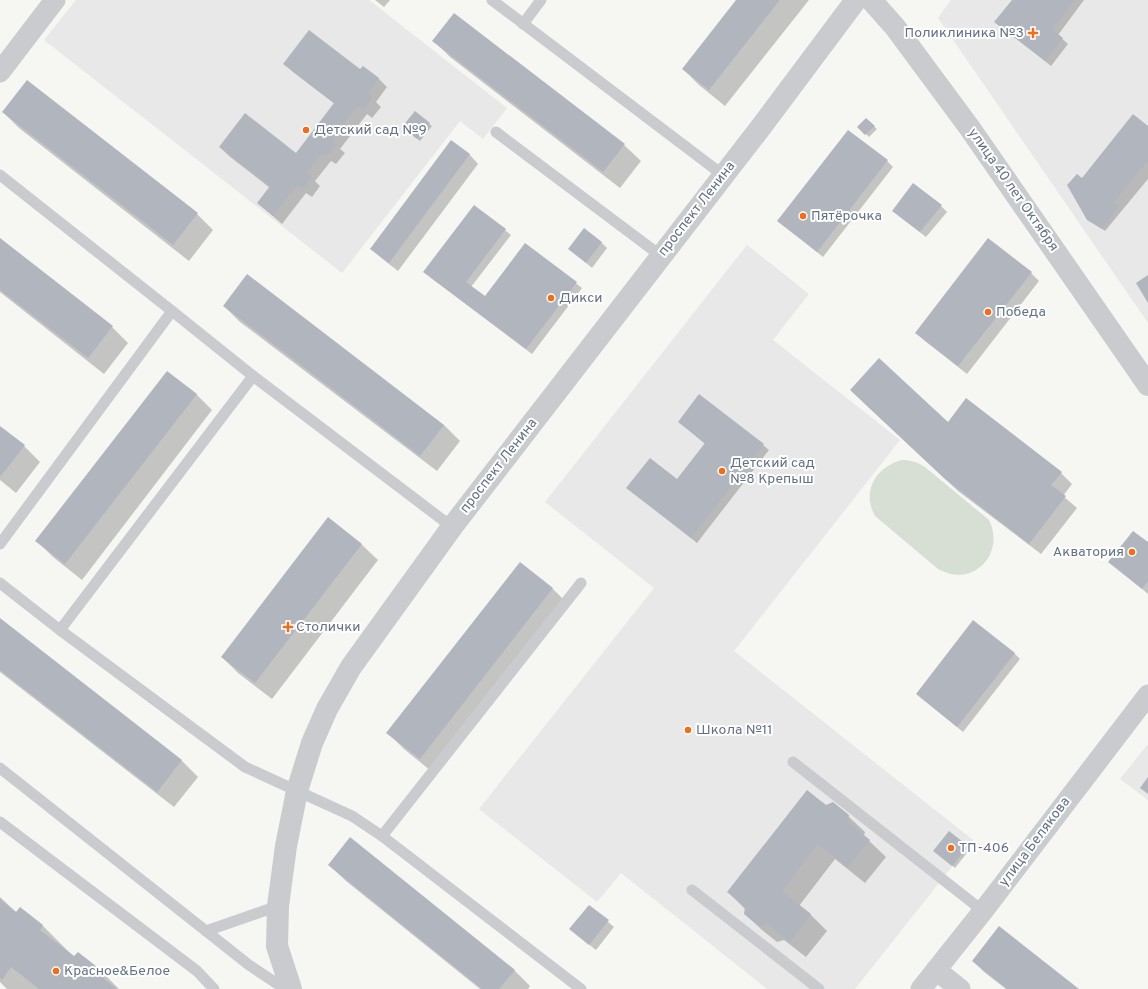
<svg xmlns="http://www.w3.org/2000/svg" width="1148" height="989" font-family="Overpass,sans-serif">
	<rect width="100%" height="100%" fill="#f6f7f3"/>
	<g fill="#e7e8e7">
		<path d="M76,0h293l138,108 -24,31 -23,-18 -118,152 -298,-233z"/>
		<path d="M951,0h197v323l-210,-305z"/>
		<path d="M747,245l62,49 -36,46 127,100 -166,211 239,189 -118,149h-88l-146,-116 -24,29 -118,-93 175,-221 -109,-86z"/>
		<path d="M1148,744v56l-28,-21z"/>
	</g>
	<path fill="#d7dfd4" d="M902,460c9,0 15,2 23,7l64,53c17,34 -17,69 -51,49l-63,-53c-14,-25 1,-49 27,-56z"/>
	<g fill="#0003">
		<path d="M375,0h15l-6,7z"/>
		<path d="M738,0h71l-84,106 -26,-21 -16,-16z"/>
		<path d="M1013,0h71l-26,35 10,9 -17,22 -55,-44z"/>
		<path d="M434,41l190,104 17,16 -21,27 -170,-131z"/>
		<path d="M285,64l76,7 2,-4 16,12 8,8 -11,15 5,5 -9,11 -5,-4 -27,35 5,4 -9,11 -5,-3 -16,20 5,5 -8,11 -6,-4 -24,31 -24,-21 12,-15 -41,-32 -9,-9 76,7 39,-50 -42,-32z"/>
		<path d="M27,81l170,133 16,16 -24,31 -170,-133 -16,-16z"/>
		<path d="M866,119l11,10 -8,8 -10,-10z"/>
		<path d="M429,124l3,2 -12,15 -17,-14z"/>
		<path d="M1148,127v52l-43,52 -17,-12 -6,-39z"/>
		<path d="M451,141l19,14 8,9 -80,107 -18,-14 -8,-8z"/>
		<path d="M887,161l6,6 -70,90 -44,-36z"/>
		<path d="M941,206l6,6 -21,25 -27,-21z"/>
		<path d="M505,230l6,5 -40,52 14,10 41,-53 56,44 -50,66 -102,-77z"/>
		<path d="M0,239l112,88 16,16 -24,31 -104,-82z"/>
		<path d="M601,242l6,6 -15,20 -22,-19z"/>
		<path d="M1031,273l8,8 -72,93 -42,-33 -9,-9z"/>
		<path d="M224,306l220,119 16,16 -23,30 -197,-149z"/>
		<path d="M196,394l16,16 -130,170 -29,-23 -16,-16z"/>
		<path d="M863,402l85,21 113,50 11,11 -9,12 14,12 -36,46 -83,-63z"/>
		<path d="M679,422l84,23 6,5 -72,93 -69,-55 49,-8 28,-36z"/>
		<path d="M0,427l24,19 16,16 -24,31 -16,-13z"/>
		<path d="M361,544l17,16 -106,139 -34,-26 -16,-16z"/>
		<path d="M1148,544v50l-38,-32z"/>
		<path d="M520,564l33,25 16,16 -133,170 -32,-26 -16,-16z"/>
		<path d="M0,619l182,142 16,16 -24,30 -174,-135z"/>
		<path d="M1014,653l6,6 -57,73 -46,-38z"/>
		<path d="M826,806l22,10 17,16 -1,4 22,21 -21,26 -30,-24 -36,47 12,9 16,16 -21,26 -22,-17 -7,2 -15,-12 -17,-16 1,-4 -18,-18z"/>
		<path d="M968,847l2,2 -15,19 -18,-15z"/>
		<path d="M329,865l185,105 16,16 -2,3h-48l-134,-108z"/>
		<path d="M0,897l17,16 3,-4 23,17 32,32 3,-5 23,18 18,18h-112l-7,-7z"/>
		<path d="M589,906l25,21 -18,23 -20,-16z"/>
		<path d="M973,961l104,28h-71l-22,-17z"/>
	</g>
	<g fill="#b1b6be">
		<path d="M736,0h44l-71,90 -27,-21z"/>
		<path d="M1012,0h63l-23,29 11,9 -18,23 -51,-39z"/>
		<path d="M454,13l171,131 -22,28 -171,-131z"/>
		<path d="M309,30l51,39 3,-3 16,12 -11,15 5,5 -10,12 -5,-4 -26,34 5,4 -10,12 -5,-3 -15,19 5,4 -9,13 -6,-4 -24,31 -16,-13 13,-17 -51,-39 26,-34 51,40 38,-50 -51,-39z"/>
		<path d="M27,80l171,133 -25,32 -171,-133z"/>
		<path d="M415,111l15,12 -13,16 -15,-12z"/>
		<path d="M1133,114l15,12v34l-35,43 6,4 -17,22 -15,-9 -20,-35 10,-11 5,4z"/>
		<path d="M866,118l9,8 -10,9 -8,-8z"/>
		<path d="M848,130l40,30 -71,92 -40,-31z"/>
		<path d="M451,140l19,14 -81,109 -19,-14z"/>
		<path d="M913,183l29,22 -22,27 -28,-21z"/>
		<path d="M474,205l32,24 -40,53 19,14 40,-53 52,39 -51,67 -103,-77z"/>
		<path d="M584,228l18,14 -16,21 -18,-14z"/>
		<path d="M0,238l113,88 -25,32 -88,-68z"/>
		<path d="M988,238l44,34 -74,94 -43,-33z"/>
		<path d="M247,274l197,151 -24,31 -197,-150z"/>
		<path d="M1148,275v28l-12,-20z"/>
		<path d="M879,358l69,64 18,-24 96,74 -11,13 15,11 -37,48 -84,-65 -95,-89z"/>
		<path d="M167,371l30,23 -132,170 -30,-23z"/>
		<path d="M699,394l65,50 -73,94 -65,-50 24,-30 27,21 28,-36 -27,-21z"/>
		<path d="M0,426l25,19 -25,32z"/>
		<path d="M328,517l34,27 -107,139 -34,-26z"/>
		<path d="M1133,531l15,11v39l-6,8 -34,-27z"/>
		<path d="M520,562l33,26 -133,171 -34,-26z"/>
		<path d="M0,618l182,142 -25,32 -157,-122z"/>
		<path d="M973,620l42,33 -58,74 -41,-33z"/>
		<path d="M1148,777v17l-8,-6z"/>
		<path d="M807,790l19,15 7,-3 16,13 -1,7 22,18 -22,27 -30,-23 -36,47 29,23 -21,28 -23,-18 -7,3 -16,-13 1,-7 -18,-15z"/>
		<path d="M949,831l19,15 -16,20 -19,-15z"/>
		<path d="M350,837l165,133 -16,19h-17l-154,-124z"/>
		<path d="M0,899l16,13 4,-5 23,18 -3,5 34,26 4,-4 23,18 -3,4 19,15h-78l-28,-22 -9,13 -2,-2z"/>
		<path d="M589,905l20,15 -20,25 -20,-16z"/>
		<path d="M999,926l80,63h-72l-35,-28z"/>
	</g>
	<g fill="none" stroke-linecap="round" stroke-linejoin="round">
		<g stroke="#c9cbcf" stroke-width="11">
			<path d="M492,0l231,175"/>
			<path d="M523,24l18,-24"/>
			<path d="M496,132l165,124"/>
			<path d="M0,175l172,136 -172,233"/>
			<path d="M172,311l81,65"/>
			<path d="M0,583l60,47 185,137 107,49 30,20 199,153"/>
			<path d="M60,630l193,-254 199,151"/>
			<path d="M793,762l190,149"/>
			<path d="M0,768l249,197 36,24"/>
			<path d="M0,822l197,149 17,18"/>
			<path d="M382,836l199,-253"/>
			<path d="M692,890l127,99"/>
			<path d="M206,931l72,-25"/>
		</g>
		<g stroke="#c9cbcf" stroke-width="21">
			<path d="M0,72l55,-72"/>
			<path d="M936,970l24,19"/>
			<path d="M921,989l62,-78 165,-216"/>
		</g>
		<g stroke="#c9cbcf" stroke-width="22">
			<path d="M871,0l24,27 74,100 179,258"/>
			<path d="M291,989l-14,-43 1,-40 8,-60 11,-55 15,-48 15,-34 24,-42 101,-140 309,-400 95,-127"/>
		</g>
	</g>
	<g fill="#ef6e1c" stroke="#fff" stroke-width="1.5">
		<path d="M1031 27h4v4h4v4h-4v4h-4v-4h-4v-4h4z"/>
		<circle cx="306" cy="130" r="4"/>
		<circle cx="803" cy="216" r="4"/>
		<circle cx="551" cy="298" r="4"/>
		<circle cx="988" cy="312" r="4"/>
		<circle cx="722" cy="471" r="4"/>
		<circle cx="1132" cy="552" r="4"/>
		<path d="M286 621h4v4h4v4h-4v4h-4v-4h-4v-4h4z"/>
		<circle cx="688" cy="730" r="4"/>
		<circle cx="951" cy="848" r="4"/>
		<circle cx="56" cy="971" r="4"/>
	</g>
	<g text-anchor="middle" dominant-baseline="central" stroke-width="4" stroke-linejoin="round" paint-order="stroke">
		<g font-size="14" fill="#647287" stroke="#fff" text-anchor="start">
			<text x="1024" y="33" text-anchor="end">Поликлиника №3</text>
			<text x="314" y="130">Детский сад №9</text>
			<text x="811" y="216">Пятёрочка</text>
			<text x="559" y="298">Дикси</text>
			<text x="996" y="312">Победа</text>
			<text x="730" y="463">Детский сад<tspan x="730" dy="16">№8 Крепыш</tspan></text>
			<text x="1124" y="552" text-anchor="end">Акватория</text>
			<text x="296" y="627">Столички</text>
			<text x="696" y="730">Школа №11</text>
			<text x="959" y="848">ТП-406</text>
			<text x="64" y="971">Красное&amp;Белое</text>
		</g>
		<g font-size="14" fill="#647287" stroke="#fff">
			<text transform="translate(1013 190) rotate(55)">улица 40 лет Октября</text>
			<text transform="translate(697 209) rotate(-52)">проспект Ленина</text>
			<text transform="translate(499 466) rotate(-52)">проспект Ленина</text>
			<text transform="translate(1035 842) rotate(-53)">улица Белякова</text>
		</g>
	</g>
</svg>
